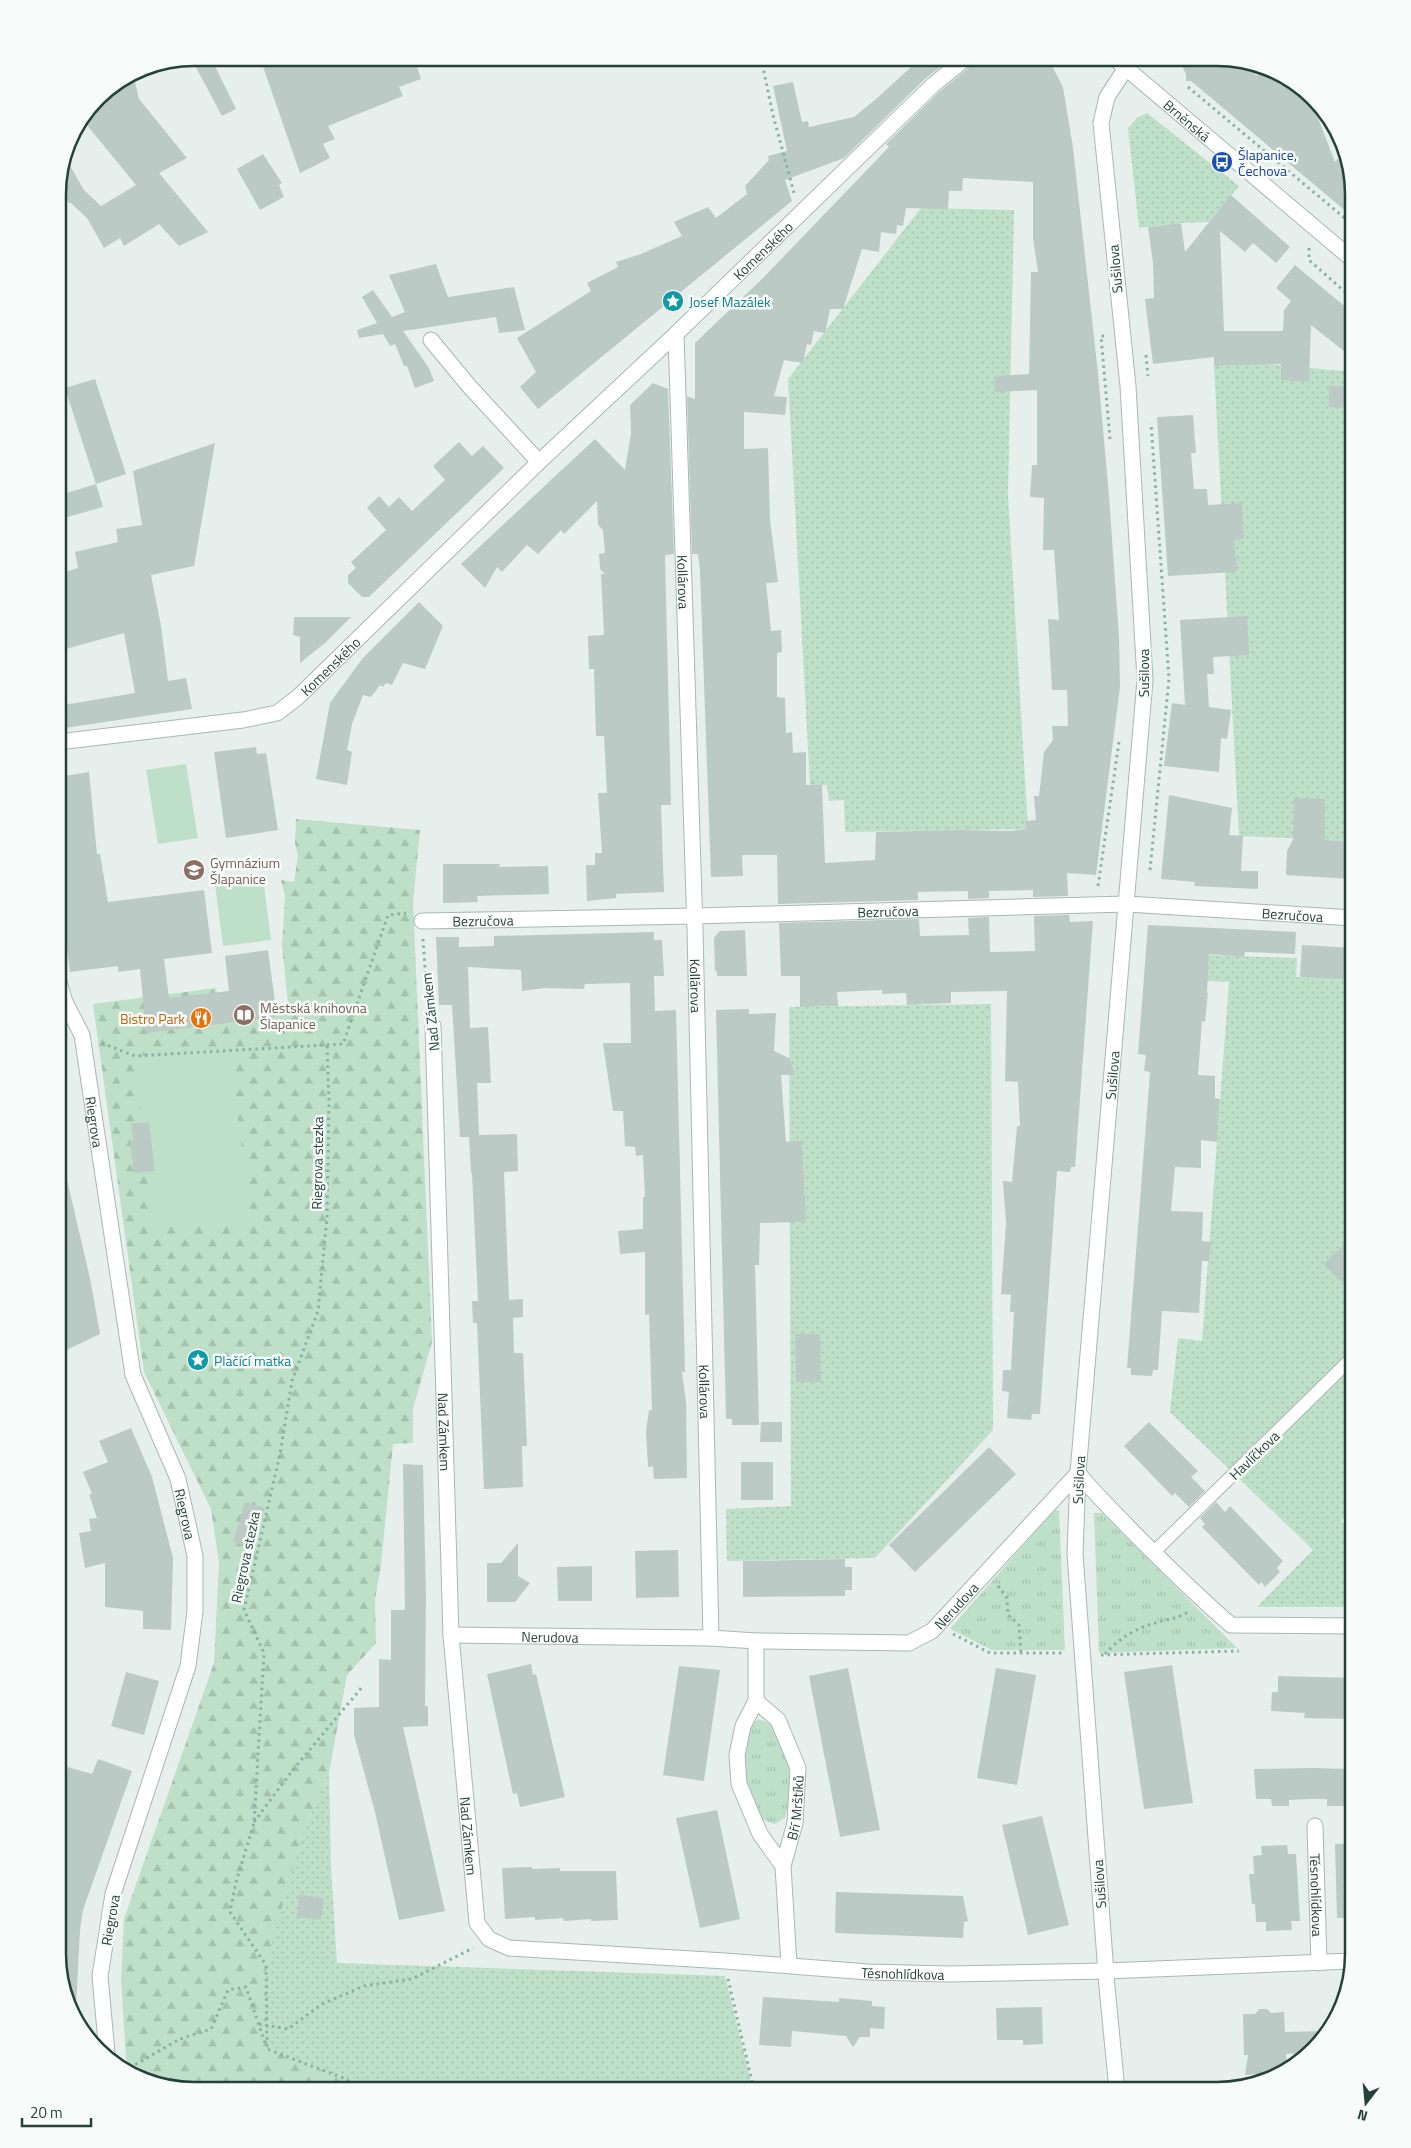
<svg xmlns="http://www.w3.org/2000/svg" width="1411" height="2148" font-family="'Titillium Web',sans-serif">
	<defs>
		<pattern id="grass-tufts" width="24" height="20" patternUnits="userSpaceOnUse" patternTransform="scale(1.25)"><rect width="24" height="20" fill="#bfe0c8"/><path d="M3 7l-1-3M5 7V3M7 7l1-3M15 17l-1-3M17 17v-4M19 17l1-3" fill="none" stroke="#a4c1ad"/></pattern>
		<pattern id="forest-firs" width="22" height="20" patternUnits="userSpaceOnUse" patternTransform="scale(1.25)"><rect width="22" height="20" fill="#bfe0c8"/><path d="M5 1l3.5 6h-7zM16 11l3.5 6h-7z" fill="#a4c1ad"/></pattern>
		<pattern id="garden-dots" width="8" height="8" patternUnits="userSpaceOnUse" patternTransform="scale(1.25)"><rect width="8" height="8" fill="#bfe0c8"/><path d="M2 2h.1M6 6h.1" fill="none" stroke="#a4c1ad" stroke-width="1.8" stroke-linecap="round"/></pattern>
	</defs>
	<rect width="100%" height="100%" fill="#e6efeb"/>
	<g fill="url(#grass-tufts)">
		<path d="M1054,1510h5l6,140h-73l-42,-21z"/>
		<path d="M1094,1513h8l135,135 -138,5z"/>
		<path d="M758,1719l13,5 10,18 8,25v34l-4,17 -10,6c-8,-2 -15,-5 -19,-13 -9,-17 -19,-67 -7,-84 2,-3 7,-6 9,-8z"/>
	</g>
	<path fill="url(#forest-firs)" d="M296,819l124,11 -7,72 19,440 -19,67v34l-20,1 -12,121 -6,34 1,44 -29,32 -18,98 -26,60 -36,216 79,30 13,11h-174l-58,-17 -6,-94 3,-60 90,-256 5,-101 -8,-53 -67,-137 -51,-368 123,-16 3,21 69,-5 -6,-58 3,-50 -4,-16 13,2 4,-26 -3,-13z"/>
	<g fill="url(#garden-dots)">
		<path d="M1147,113l92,73 -30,36 -28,1 -42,5 -11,-100 9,-10z"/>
		<path d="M921,208l93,2 -6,286 20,333 -183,3 -1,-32 -15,1 -2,-16h-17l-22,-406z"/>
		<path d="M1266,364l87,8v469l-114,-5 -25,-470z"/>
		<path d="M1209,955l88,3 -1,19 57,3v529l-12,12 12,13v73h-96l56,-57 -143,-138 8,-74 24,3 27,-359 -22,-1z"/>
		<path d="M991,1004l2,426 -118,128 -148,3 -1,-52 65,-3 -2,-499z"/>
		<path d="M329,1773l2,94 6,96 388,13 28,114h-394l-13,-11 -79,-30 -1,-84 37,-132z"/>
	</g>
	<g fill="#bfe0c8">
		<path d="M186,764l12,74 -40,6 -12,-74z"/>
		<path d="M263,878l8,62 -48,6 -8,-62z"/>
		<path d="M229,1050l23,173 -98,3 -19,-170z"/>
	</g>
	<g fill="#bbcac4" fill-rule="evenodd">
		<path d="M191,58h20l25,51 -14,7z"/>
		<path d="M260,58h75l3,6 19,-6h57l7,21 -22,8 4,9 -75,30 7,13 -12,5 7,14 -30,15z"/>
		<path d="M921,58h31l-26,20 -82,80 -59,22 7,21 -254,208 -18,-22 16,-15 -19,-34 74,-47 -4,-8 31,-16 -2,-5 25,-8 41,-18 -8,-14 34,-15 8,11 31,-24 -2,-8 24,-26 -1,-4 19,-5 -14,-65 20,-4 9,40 6,-1 1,6 45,-10 22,-18z"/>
		<path d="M975,58h73l15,29 10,61 25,225 11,123 10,141 1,50 -24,188 -29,-2 1,23 -35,1v-7l-44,1v7l-21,1v-8l-50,1v8l-140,4 -1,-49h-35l1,21 -32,1 -11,-306 -2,-17h-6l-5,-158 8,3v-56l69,-66 125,-130 -3,-3 53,-52 33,-27zM963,178l70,4v56l5,34h-7l-2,102 -35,2 1,16 42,-2v75h-5l-2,32 14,1 -1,52h11l5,70 -11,-1 4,71h15l1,36h-16l1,14 -9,12 -5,44h-5l2,24 -10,1v8l-16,2 -50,-1 -84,2 -1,28 -50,3 -3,-78h-16v-33l-13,1 -1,-21 -6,1 -1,-35 -8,-1v-44l5,-1 -1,-22 -10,1 -5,-48 12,-1 -8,-62 -2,-72 -24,1v-37l41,3 2,-18 -13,-1 10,-36 19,3 4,-19 4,1 3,-14 11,2 5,-24h13l19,-60 17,3 2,-20 15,2 1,-9 6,1 3,-18 42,1 1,-18h13z"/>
		<path d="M1178,58h48l27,9 2,8 17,-2 21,7 29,32 -6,1 19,49 8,-9 11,41v24l-163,-137h-5v-7z"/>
		<path d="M133,74l6,25 48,59 -28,15 49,59 -29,14 -20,-22 -35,22 -4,-8 -16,10 -17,-30 -16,-15h-2l-11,-18 7,-28 19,33 17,16 35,-21 -54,-66 16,-22z"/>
		<path d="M263,154l19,29 -3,2 5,12 -24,13 -23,-41z"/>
		<path d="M1231,195l59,52 -14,16 -23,-20 -8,9 -25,-21 4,100h59l1,-21 7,-9 -15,-13 19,-23 59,49v45l-43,-34 -2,57 -28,-2v-16l-67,2v-9l-61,7 -8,-65 9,-1 -1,-35 -5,-36 33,-4 4,29z"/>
		<path d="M436,264l12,33 66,-10 11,43 -26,3 -3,-16 -93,14 26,37 5,13 -19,7 -8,-22h-3l-9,-22 -5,2 -7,-12 -24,4 -2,-8 20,-7 -15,-26 11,-7 19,27 13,-5 -16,-37z"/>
		<path d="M95,379l31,95 -30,10 -31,-96z"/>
		<path d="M653,383l15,6 6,165 -9,1 6,250h-10l3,87 -48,2v4l-29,3 -1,-36h9v-12h7l-4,-60h9l-3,-57h-8l-2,-67h-5l-1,-33 16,-1 -3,-61h4l-5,-5 -1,-15 6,-1 -2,-23 -5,-5 -1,-24 -33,33 -3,-4 -23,24 -11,-9 -25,27 -5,-5 -12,21 -24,-24 134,-125 30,31 6,-37 -1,-28z"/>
		<path d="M1329,386h25v22l-25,-1z"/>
		<path d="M1193,415l3,38h-5l3,36h13l1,16 34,-2 2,36 -10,1 3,32 -69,4 -11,-159z"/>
		<path d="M459,442l13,14 11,-10 21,22 -135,129h-7l-14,-14v-8l8,-7 -5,-6 35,-32 -19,-22 12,-12 10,11 10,-10 13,14 33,-31 -12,-14z"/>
		<path d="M215,443l-21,123 -43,9 10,51 7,55 18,-3 6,31 -134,20v-23l77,-13 -11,-60 -66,18v-77l20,-6 -3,-16 43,-10 -2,-13 26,-4 -9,-54z"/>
		<path d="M96,484l7,23 -36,10 -7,-22z"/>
		<path d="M419,602l24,24 -18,43 -22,-6 -11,22 -6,-2 -3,4 -3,-2 -9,12 -8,-2 -11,29 -5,26 5,2 -5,33 -31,-6 14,-76 32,-44z"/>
		<path d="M1247,616l2,39 -36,2 1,17h-7l2,33 22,3 -4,29 -6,-1 -2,34 -55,-6 8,-63 13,2 -5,-85z"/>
		<path d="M294,617h57l-26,26 -25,20v-26l-7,-2z"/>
		<path d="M256,747l1,7 9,-1 12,77 -52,8 -12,-86z"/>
		<path d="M89,772l8,82h3l8,48 96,-12 8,63 -48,6 5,39 60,-7 -4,-35 43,-6 9,67 -131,16 -6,-64 -22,3v-6l-48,6 -12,-91v-85h3l-3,-19z"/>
		<path d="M1169,795l63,13 -3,27 14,1 -2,35h17v18l-64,-3 1,-4 -34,-3z"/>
		<path d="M1294,798l31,1v41l27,1 2,29h-3v9l-65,-4 1,-24 6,-12z"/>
		<path d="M443,864h57l-1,3 49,-1 1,28 -72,2 1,6 -35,1z"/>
		<path d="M1069,915l1,7 23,-1 -18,246h-4l-1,5 -13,-1 -17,243h-8l-1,6 -24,-2 2,-26 -7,-1 1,-21h8l3,-58h-4l1,-17 -10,-1 5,-71 -3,-42 9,1 5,-56h3l-2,-44 -13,-1 2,-90 -56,1v11l-44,2 -1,-12 -24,1v-4l-45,2 1,14 -38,1v-31h-19l-2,-53 140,-4 1,17 49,-1 -1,-17 21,-1 1,35 45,-1 -1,-35z"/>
		<path d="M1148,925l148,7 -1,22 -50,-2 -1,5 -35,-3 -2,39h1l-3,29 -3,-1 -4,54 17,1v22l5,1 -3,43 -16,-2v28l-26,-1 -4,44 32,1 -1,29 9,1 -2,19h-7l-3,52 -37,-2 -4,59h-5l-1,6 -21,-1v-7h-4l23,-296 -6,-1 2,-16 -8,-1z"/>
		<path d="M745,930l2,46h-30v-5h-2l-1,-33 6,-7z"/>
		<path d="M654,932v8h8l2,36h-10l1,35 21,-1 9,362h-3l4,30 1,76 -33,1 -1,-13 -5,1 -2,-36 3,-21h3l-3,-96 -4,1v-63l-25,2 -2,-23 25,-2v-32h2l-2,-42 -7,1 -1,-9 -10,-1 -2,-35h-10l-10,-68h28l-1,-60 -45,1 -1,5 -40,-1 -22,3 -1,-21 -53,-3 2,61 18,-1 3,56h-14l2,52 38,-1 1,37 -14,1 5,128 14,-1v18l-10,1 1,35h9l4,93h-5l1,41 -39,2 -7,-166h-4l-1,-22h6l-6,-128h-1l-2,-36h-9l-8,-132h-13l-3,-68h23v10l35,-1v-10z"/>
		<path d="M1302,945l52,3v32l-54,-3z"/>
		<path d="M749,1009v5l27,-1 -2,38 15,7 6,17h-14l5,67 16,-1 4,81 -46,1 -1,42h-4l4,160h-27v-6h-6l-10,-409z"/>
		<path d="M149,1122l6,49 -21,2 -4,-31 3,-1 -2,-17z"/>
		<path d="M58,1171h7l26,112 9,51 -42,20z"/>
		<path d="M1354,1235v60l-30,-31z"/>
		<path d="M795,1334h25l1,48h-25z"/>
		<path d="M761,1422h21v20h-22z"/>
		<path d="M1149,1422l49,49 -7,6 14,14 -16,16 -14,-14 -3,3 -48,-50z"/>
		<path d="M131,1428l21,49 21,81 -2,72 -28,-1v-18l-38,-4v-44l-20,5 -6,-35 12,-2 -2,-12 8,-1 -8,-24h3l-9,-22 25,-10 -9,-21z"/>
		<path d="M989,1447l27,27 -101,98 -26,-27z"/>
		<rect x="741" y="1462" width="32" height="38"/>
		<path d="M403,1464l20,1 3,130 -1,111h3v20l-25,1 42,184 -46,9 -24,-108 -21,-77v-27l25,-1v-48l12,1v-50h14z"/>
		<path d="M245,1502l20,6 -13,40 -19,-6z"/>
		<path d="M1216,1502l9,10 5,-6 53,55 -6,7 3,4 -15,15 -4,-5 -2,3 -57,-58 3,-3 -5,-6z"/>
		<path d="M518,1543v33l12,7 -15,19h-28v-39h14z"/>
		<path d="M678,1550l1,47 -43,1 -1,-47z"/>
		<path d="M845,1559v8h7v23h-7v6l-102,1v-36z"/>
		<path d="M592,1566v35h-34l-1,-34z"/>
		<path d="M531,1664l2,11 3,-1 29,123 -45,10 -3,-14 -4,1 -26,-120z"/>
		<path d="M1172,1665l21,138 -49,6 -20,-137z"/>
		<path d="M679,1666l41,4 -16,111 -41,-6z"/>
		<path d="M848,1668l32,162 -40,7 -31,-161z"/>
		<path d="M996,1668l40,7 -19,110 -40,-7z"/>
		<path d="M126,1672l33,9 -15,54 -33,-9z"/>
		<path d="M1278,1676l76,2v41l-50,-1 1,-5 -34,-2 1,-19h6z"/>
		<path d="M98,1759l34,12 -49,139 -3,20 -4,77h-4l-14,-53v-162h2l8,-25 24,7z"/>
		<path d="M1313,1768l41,1v37h-27v-7h-17l-21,1v6h-17l-1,-7h-15l-2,-30z"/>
		<path d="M717,1810l23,109 -40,9 -24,-110z"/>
		<path d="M1042,1816l27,109 -41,10 -26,-110z"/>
		<path d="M1354,1843v75h-17l-2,-74z"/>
		<path d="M1287,1845l1,9h8l4,67h-9l1,9 -26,1v-9h-10l-1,-18h-3l-3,-30h5l-1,-18 9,-1 -1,-9z"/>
		<path d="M532,1867v2l28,-1v3h56l2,49 -27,1v-2l-27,2 -1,-3 -28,2v-3l-30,2 -3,-51z"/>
		<path d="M836,1892l127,4 5,25 -4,1 -1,16 -128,-5z"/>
		<path d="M299,1895l25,3 -3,22 -24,-3z"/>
		<path d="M763,1997l76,5v-4l33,3v5l13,1 -1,22 -14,-1v9h-10l-7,10 -7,-11 -54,-5 -1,16 -32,-2z"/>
		<path d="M1042,2007l1,37 -20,1v-5h-26l-1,-32z"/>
		<path d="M1259,2009h8l4,4 13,-1 1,20 42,-1 -23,22 -18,1 1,17 -2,1 -40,3 3,-20h-4l-1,-41h12z"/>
	</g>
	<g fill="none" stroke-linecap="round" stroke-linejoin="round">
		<g stroke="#a8b8b2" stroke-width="14">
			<path id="service" d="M1154,1552l199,-195"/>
		</g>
		<g stroke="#a8b8b2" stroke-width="17">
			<g id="minor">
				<path id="s1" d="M676,334l19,595 16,709"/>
				<path d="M431,340l38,46 70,76"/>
				<path id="s2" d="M58,742l185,-22 34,-7 21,-16 241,-235 137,-128 257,-249 33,-27"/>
				<path id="s3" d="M422,921l273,-5 432,-12 226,14"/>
				<path id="s4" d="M433,1026l18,609 26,288 12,16 20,9 216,13 143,11 79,2 159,-3 246,-10"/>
				<path id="s5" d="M451,1635l260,3 45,3 153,2 23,-12 146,-158c17,21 37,40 55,59 32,32 64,64 98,93l122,1"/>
				<path d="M756,1701v-60"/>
				<path id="s6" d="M1315,1826l4,137"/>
				<path id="s7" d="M783,1866l12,-43 3,-55 -20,-48 -22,-19 -13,25 -6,29 2,29 21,50 23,32 6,99"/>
				<path id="s8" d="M1117,2090l-10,-103 -32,-433 3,-81 67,-793 -17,-294 -27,-263 6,-26 19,-29"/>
			</g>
		</g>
		<g stroke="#a8b8b2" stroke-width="17">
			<g id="tertiary">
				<path id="s9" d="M1114,58l239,202"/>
				<path id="s10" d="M58,979l7,23 17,33 51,340 45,104 17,77v55l-7,55 -75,228 -13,82 7,77"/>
			</g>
		</g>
		<g stroke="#86b3a5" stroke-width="3" stroke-dasharray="2.5 4" stroke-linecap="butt">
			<path d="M761,58l12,57 21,78"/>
			<path d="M1188,87l165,138"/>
			<path d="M1309,248v12l44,39"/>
			<path d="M1104,336h-3l9,103"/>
			<path d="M1146,355l2,21"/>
			<path d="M1150,870l19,-191 -18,-256"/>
			<path d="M1098,886l21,-144"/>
			<path d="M423,939l5,71"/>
			<path d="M102,1043l33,13 208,-12 45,-129 18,-2"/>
			<path d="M327,1046l2,55 -2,116 -9,94 -26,70 -12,73 -36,156 20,43 -10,170 -18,59 -6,30 36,53 1,84 79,30 13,11"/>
			<path d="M998,1586l9,12 1,17 11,10 2,28"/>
			<path d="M953,1634l37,19h75"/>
			<path d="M1105,1654c12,-14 31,-26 50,-31 11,-4 23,-4 33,-11"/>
			<path d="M1101,1655l138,-4"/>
			<path d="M254,1822l38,-51 71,-85"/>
			<path d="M728,1979l26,111"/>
			<path d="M259,2024l29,5 34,-25 42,-18 48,-7 61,-31"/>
			<path d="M124,2071l56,-32 31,-10 17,-39 18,-3 20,59"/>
		</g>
		<use href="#service" stroke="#fff" stroke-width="12"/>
		<use href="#minor" stroke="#fff" stroke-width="15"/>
		<use href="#tertiary" stroke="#fff" stroke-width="15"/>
	</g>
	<defs>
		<g id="bus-disc" transform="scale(1.125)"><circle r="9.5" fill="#1a4fb4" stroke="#f7fbf9"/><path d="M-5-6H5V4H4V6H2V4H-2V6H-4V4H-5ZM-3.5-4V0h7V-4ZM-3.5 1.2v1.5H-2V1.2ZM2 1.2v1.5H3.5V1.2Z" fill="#fff"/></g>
		<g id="sight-disc" transform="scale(1.125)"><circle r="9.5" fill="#0f9aa8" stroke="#f7fbf9"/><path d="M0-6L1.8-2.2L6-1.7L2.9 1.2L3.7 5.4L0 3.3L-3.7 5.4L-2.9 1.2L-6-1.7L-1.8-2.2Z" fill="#fff"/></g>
		<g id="school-disc" transform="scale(1.125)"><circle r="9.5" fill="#8d6e63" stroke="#f7fbf9"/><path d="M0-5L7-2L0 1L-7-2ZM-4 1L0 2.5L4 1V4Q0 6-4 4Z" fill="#fff"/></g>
		<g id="library-disc" transform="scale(1.125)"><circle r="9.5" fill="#8d6e63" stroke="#f7fbf9"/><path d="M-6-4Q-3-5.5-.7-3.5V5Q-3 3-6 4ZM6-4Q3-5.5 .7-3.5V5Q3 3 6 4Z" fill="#fff"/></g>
		<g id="restaurant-disc" transform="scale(1.125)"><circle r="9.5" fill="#e8710a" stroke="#f7fbf9"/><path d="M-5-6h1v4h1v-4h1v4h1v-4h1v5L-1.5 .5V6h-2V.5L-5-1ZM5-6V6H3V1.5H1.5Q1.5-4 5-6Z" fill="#fff"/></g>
	</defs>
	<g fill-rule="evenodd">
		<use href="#bus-disc" x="1222" y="162"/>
		<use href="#sight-disc" x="673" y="301"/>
		<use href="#school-disc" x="194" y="870"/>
		<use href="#library-disc" x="244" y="1015"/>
		<use href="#restaurant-disc" x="201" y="1018"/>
		<use href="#sight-disc" x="198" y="1360"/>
	</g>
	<g text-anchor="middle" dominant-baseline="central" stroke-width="5" stroke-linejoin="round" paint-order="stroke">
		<g font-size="14" fill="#24423a" stroke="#f7fbf9">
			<text stroke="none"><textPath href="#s9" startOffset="96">Brněnská</textPath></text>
			<text stroke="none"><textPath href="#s2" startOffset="892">Komenského</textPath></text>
			<text transform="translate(1115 269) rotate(-95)">Sušilova</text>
			<text stroke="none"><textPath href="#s1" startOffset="248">Kollárova</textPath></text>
			<text stroke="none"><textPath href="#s2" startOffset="292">Komenského</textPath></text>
			<text transform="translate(1143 673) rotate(-90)">Sušilova</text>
			<text stroke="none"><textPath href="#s3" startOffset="466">Bezručova</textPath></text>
			<text stroke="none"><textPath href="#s3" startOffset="871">Bezručova</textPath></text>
			<text stroke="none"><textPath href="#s3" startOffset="61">Bezručova</textPath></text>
			<text stroke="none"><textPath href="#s1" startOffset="652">Kollárova</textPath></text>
			<text transform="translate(430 1012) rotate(-96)">Nad Zámkem</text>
			<text stroke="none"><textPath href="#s8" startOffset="1018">Sušilova</textPath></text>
			<text stroke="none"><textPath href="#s10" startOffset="149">Riegrova</textPath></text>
			<text transform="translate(317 1163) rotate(-89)">Riegrova stezka</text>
			<text stroke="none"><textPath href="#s1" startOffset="1058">Kollárova</textPath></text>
			<text stroke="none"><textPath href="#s4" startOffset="406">Nad Zámkem</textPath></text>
			<text transform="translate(1254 1455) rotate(-44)">Havlíčkova</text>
			<text stroke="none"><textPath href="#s8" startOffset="612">Sušilova</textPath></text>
			<text stroke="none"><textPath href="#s10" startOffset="554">Riegrova</textPath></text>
			<text transform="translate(245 1557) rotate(-78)">Riegrova stezka</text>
			<text stroke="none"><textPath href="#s5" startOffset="519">Nerudova</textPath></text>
			<text stroke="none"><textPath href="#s5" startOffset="99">Nerudova</textPath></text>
			<text stroke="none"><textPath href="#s7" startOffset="60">Bří Mrštíků</textPath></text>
			<text stroke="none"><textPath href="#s4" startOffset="811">Nad Zámkem</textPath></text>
			<text transform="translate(1099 1884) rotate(-94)">Sušilova</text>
			<text stroke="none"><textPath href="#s6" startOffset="69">Těsnohlídkova</textPath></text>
			<text transform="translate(110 1920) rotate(-80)">Riegrova</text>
			<text stroke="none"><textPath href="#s4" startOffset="1335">Těsnohlídkova</textPath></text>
		</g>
		<g font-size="14" fill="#164399" stroke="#f7fbf9" text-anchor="start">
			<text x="1238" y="154">Šlapanice,<tspan x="1238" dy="16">Čechova</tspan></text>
		</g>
		<g font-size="14" fill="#0d838f" stroke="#f7fbf9" text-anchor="start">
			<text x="689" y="301">Josef Mazálek</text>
			<text x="214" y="1360">Plačící matka</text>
		</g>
		<g font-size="14" fill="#785e54" stroke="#f7fbf9" text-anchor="start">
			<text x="210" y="862">Gymnázium<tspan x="210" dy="16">Šlapanice</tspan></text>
			<text x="260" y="1007">Městská knihovna<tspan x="260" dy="16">Šlapanice</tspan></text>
		</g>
		<g font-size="14" fill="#c56008" stroke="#f7fbf9" text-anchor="end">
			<text x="185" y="1018">Bistro Park</text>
		</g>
	</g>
	<path d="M0 0H1411V2148H0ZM194 66H1217A128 128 0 0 1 1345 194V1954A128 128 0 0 1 1217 2082H194A128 128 0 0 1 66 1954V194A128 128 0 0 1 194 66Z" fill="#f7fbf9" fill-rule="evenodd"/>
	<path fill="none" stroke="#24423a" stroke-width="2.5" d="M194 66H1217A128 128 0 0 1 1345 194V1954A128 128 0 0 1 1217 2082H194A128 128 0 0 1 66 1954V194A128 128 0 0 1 194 66Z"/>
	<g transform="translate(1366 2103) rotate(196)" stroke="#f7fbf9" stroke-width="4" paint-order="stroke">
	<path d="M0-4L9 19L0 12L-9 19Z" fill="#24423a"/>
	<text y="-8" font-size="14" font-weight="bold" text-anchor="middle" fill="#24423a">N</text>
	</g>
	<path d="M22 2118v8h69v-8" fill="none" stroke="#24423a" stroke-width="2.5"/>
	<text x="30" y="2118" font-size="15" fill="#24423a" stroke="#f7fbf9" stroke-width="4" paint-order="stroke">20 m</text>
</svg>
